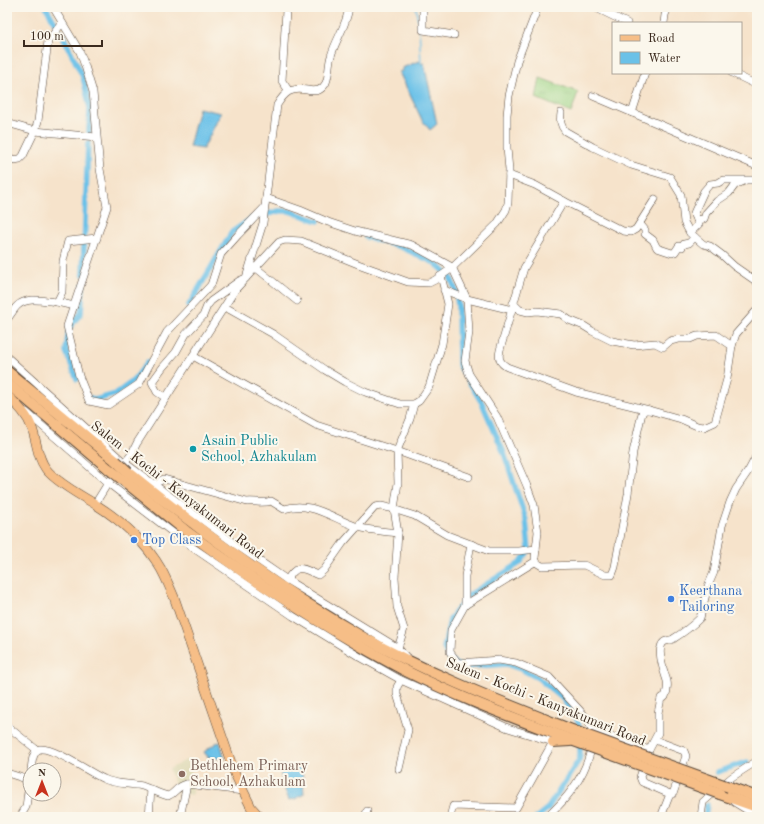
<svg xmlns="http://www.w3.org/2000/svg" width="764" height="824" font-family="'Old Standard TT',serif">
	<defs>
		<pattern id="park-tufts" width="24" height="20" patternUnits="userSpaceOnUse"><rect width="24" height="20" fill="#9ed486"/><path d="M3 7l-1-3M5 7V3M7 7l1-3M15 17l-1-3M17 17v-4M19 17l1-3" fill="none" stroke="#89b673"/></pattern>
	</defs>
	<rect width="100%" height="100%" fill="#fbf7ec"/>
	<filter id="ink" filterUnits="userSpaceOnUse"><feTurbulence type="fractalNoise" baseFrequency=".025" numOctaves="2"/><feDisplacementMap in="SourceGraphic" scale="8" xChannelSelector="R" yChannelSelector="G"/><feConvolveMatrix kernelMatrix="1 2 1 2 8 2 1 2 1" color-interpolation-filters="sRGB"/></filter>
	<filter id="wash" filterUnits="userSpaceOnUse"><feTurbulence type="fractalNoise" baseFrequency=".012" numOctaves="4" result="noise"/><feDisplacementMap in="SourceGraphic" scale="16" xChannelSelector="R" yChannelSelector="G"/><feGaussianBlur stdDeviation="0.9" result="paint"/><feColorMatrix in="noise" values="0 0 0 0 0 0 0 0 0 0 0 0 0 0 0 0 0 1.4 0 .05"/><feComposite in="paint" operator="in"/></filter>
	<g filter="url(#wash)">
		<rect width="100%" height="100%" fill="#f6e3cb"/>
		<path fill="#e1dcba" d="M188,759l6,21 -2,15 -14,-2 -9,-24z"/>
		<path fill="url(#park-tufts)" stroke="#6c7f52" d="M540,78l38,14 -7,21 -35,-15z"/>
		<g fill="#6bc1e8" stroke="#537683">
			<path d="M419,61l2,3 3,-1 13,61 -7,6 -8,-10 -23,-48 3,-1v-3z"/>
			<path d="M199,108l22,5 -18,36 -14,-2z"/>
			<path d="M220,742l5,17 -17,-2 -4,-5 12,-9z"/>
			<path d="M279,765l23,4 2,25 -9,5 -6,1 -6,-15z"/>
		</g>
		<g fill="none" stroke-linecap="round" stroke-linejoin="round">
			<g stroke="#6bc1e8" stroke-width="1.5">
				<path d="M416,7l3,20 2,37"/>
				<path d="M753,581l4,-8"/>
			</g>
			<g stroke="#6bc1e8" stroke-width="5.5">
				<path d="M46,7l9,16"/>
				<path d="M61,32l22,45 7,31 -1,24"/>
				<path d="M261,216l18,-5h10l29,10"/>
				<path d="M366,237l35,10 34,16 15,13 6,15 2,15 1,59 23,38 22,50 22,67 3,30 -9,13 -51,32 -19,24 -6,29 4,9 7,7 8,3 43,-3 17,6 15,8 25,21 15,22 2,13"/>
				<path d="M83,274l5,-131"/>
				<path d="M189,305l43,-73 19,-13"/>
				<path d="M77,379l-11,-28 3,-23 12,-15 2,-28"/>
				<path d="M91,398l4,2 21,-6 18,-14 14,-18"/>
				<path d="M717,772l30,-10"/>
				<path d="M537,817l11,-9 31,-48 1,-5v-13"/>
				<path d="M705,817l2,-12"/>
			</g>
		</g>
	</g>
	<g filter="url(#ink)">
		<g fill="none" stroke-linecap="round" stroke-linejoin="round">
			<g stroke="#574638" stroke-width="8">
				<g id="minor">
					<path d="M53,7l27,45 5,14 8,26 7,77 7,38 -40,119 12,50 10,25 19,4 31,-21 28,-52 44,-47 10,-31 17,-19 26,-27"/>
					<path d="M423,7v23l31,5"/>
					<path d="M594,7l33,16"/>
					<path d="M754,7l3,1"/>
					<path d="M286,10l-4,71 7,10"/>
					<path d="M664,23l1,-8 3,-8"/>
					<path d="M732,73l25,12"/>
					<path d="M593,96l164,70"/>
					<path d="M561,113c-1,7 -1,12 4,18l28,16 38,18 39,12 11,18 3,27 6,11 13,11 7,2 12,9 12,11 23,16"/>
					<path d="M632,113l13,-40"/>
					<path d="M7,123l28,8 61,6"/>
					<path d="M7,156l7,4 6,-1 3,-3 12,-25 3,-10 10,-80 14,-18"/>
					<path d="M509,175l26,10 29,16 59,30 8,1 5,-3 19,-30"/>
					<path d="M266,198l34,12 28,12 27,9 57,14 40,22 15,32 2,33 -4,29 4,13 28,43 30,69 7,19 4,27 -3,26 2,5 5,3 42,-1 21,10h7l3,-8 13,-73 5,-42 9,-39 3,-3h4l32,9 16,7 7,1 11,-5 12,-43 5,-33 4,-12 21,-24"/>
					<path d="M564,201l-40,67 -24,82c-2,9 0,13 7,17l69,25 73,18"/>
					<path d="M697,220l7,-1 2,-6 11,-12 12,-8 6,-8 9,-4"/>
					<path d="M640,224l5,6v4l8,6 4,8 15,5 3,-1 4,-6 3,1 2,-3 5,-1 6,-6"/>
					<path d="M690,233l9,-9 -5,-11 10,-22 6,-7 8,-1 5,-3h30l4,-2"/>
					<path d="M255,267l42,34"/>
					<path d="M444,290l23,9 45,11"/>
					<path d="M513,303l7,7 8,2 9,-1 24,3 8,6 15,6 8,5 20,10 22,4 21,-2 8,4 7,-6 9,-2h11l7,-3 19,-1 16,11"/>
					<path d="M74,306l-17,-4 5,-10 1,-31 5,-20 29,-3"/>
					<path d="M225,307l48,27 52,36 20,12 20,10 35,12h14l5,-3 10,-14 13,-43 6,-40 -7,-28"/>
					<path d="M7,319c4,-4 6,-9 10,-13 10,-10 28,-5 40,-4"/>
					<path d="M193,356l123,69 81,26 72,26"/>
					<path d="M7,357l118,106 110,81 52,36 111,68 10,11"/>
					<path d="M166,398l-9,-6 -5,-10 11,-15 13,-15 10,-18 17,-18 4,-10 4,-5 28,-20 7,-3 17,-55 14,-118c8,-13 14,-18 30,-15 4,1 8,1 12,0 7,-4 8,-9 9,-15 1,-6 1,-13 3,-19 5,-17 16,-31 18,-49"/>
					<path d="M26,412l82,71 81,62 104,71 67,41 41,23 107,48 45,14 -37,66 -63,-2 -3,11"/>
					<path d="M153,484l11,-5 83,23c8,-1 16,2 24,-1l13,8c27,-9 49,10 74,18 12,4 27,4 40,6"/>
					<path d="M95,504l13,-21 23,-28 6,-12 98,-153 44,-48 6,-2 16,1 57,23 50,18 21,1 6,-3 16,-11 46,-45 9,-14 2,-7 1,-33 -2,-22v-33l2,-19 8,-35 21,-54"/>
					<path d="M536,561l-71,44 -14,25 -1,22 8,11 41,-3 17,3 33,14 36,39 7,13 57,21 -9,27 2,5 28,12 -9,23"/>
					<path d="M287,580c11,-17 14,-12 31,-5l6,-5 19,-27 32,-36 6,-1 9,2 25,8 32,19 42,16h30l17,-2"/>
					<path d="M465,605v-29l6,-32"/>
					<path d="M398,648l6,-19 -7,-22 -2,-30 3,-44 -4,-24 4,-26 -1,-32 13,-32 4,-15"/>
					<path d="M7,726l30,24"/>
					<path d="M655,740l29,11 2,5 -13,38h-3"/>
					<path d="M649,750l9,-17v-20l3,-15 4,-1c2,-5 3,-11 2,-16 -2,-7 -12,-32 -3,-39 2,-2 6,-1 9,-3 8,-5 20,-14 27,-21l8,-32 6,-14 8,-46 8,-24 6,-13 13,-19 8,-15"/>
					<path d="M399,769l9,-39 -11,-36v-7l4,-7"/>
					<path d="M31,770c1,-7 1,-19 9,-21 14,-2 50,24 64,30 12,6 26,4 38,7 9,3 17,8 26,10 8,-3 7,-9 19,-12l56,7"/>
					<path d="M7,773l22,7"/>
					<path d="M734,802l23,14"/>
					<path d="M20,817l6,-10 4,-31"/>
					<path d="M149,817l2,-28"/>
					<path d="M180,817l7,-33"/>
					<path d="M365,817l2,-6"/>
					<path d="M547,817c21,-19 41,-45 45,-74"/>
					<path d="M701,817l2,-15 29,-25 25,-16"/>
				</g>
			</g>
			<g stroke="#574638" stroke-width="10">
				<path id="major" d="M7,395c10,10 20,19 25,33 5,14 5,29 14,41 9,12 35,27 49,35 27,17 50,37 66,65 5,9 9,19 13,28l61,177 16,33 9,10"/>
			</g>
			<g stroke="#574638" stroke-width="12">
				<g id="highway">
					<path d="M7,371l109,90"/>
					<path d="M7,383l102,86"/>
					<path d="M128,472c74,60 150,117 233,164 69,39 143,67 216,96"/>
					<path d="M123,480c21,17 42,34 63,51 70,52 143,100 220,140 54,27 111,48 168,70"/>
					<path d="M553,742l17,-1"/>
					<path d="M729,787l28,10"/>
					<path d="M720,794l37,13"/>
				</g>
			</g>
			<use href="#minor" stroke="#fff" stroke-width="7"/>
			<use href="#major" stroke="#f6be87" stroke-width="9"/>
			<use href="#highway" stroke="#f6be87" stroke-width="10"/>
			<g stroke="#574638" stroke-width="12" stroke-linecap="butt">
				<g id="highway-bridge">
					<path d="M116,461l12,11"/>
					<path d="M109,469l14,11"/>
					<path d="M577,732l152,55"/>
					<path d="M574,741l146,53"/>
				</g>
			</g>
			<use href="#highway-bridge" stroke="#f6be87" stroke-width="10"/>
		</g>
	</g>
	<circle fill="#0f9aa8" stroke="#fbf7ec" stroke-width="1.5" cx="193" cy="449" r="4"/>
	<g fill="#3f7fe0" stroke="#fbf7ec" stroke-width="1.5">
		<circle cx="134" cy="540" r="4"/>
		<circle cx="671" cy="599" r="4"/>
	</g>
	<circle fill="#8d6e63" stroke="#fbf7ec" stroke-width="1.5" cx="182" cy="774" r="4"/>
	<g text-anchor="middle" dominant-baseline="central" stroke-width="4" stroke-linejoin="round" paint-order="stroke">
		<g font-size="14" fill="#0d838f" stroke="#fbf7ec" text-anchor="start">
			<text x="201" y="441">Asain Public<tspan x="201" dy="16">School, Azhakulam</tspan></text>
		</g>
		<g font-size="14" fill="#3b2a1e" stroke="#fbf7ec">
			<text transform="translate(177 490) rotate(38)">Salem - Kochi - Kanyakumari Road</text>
			<text transform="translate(546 702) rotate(22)">Salem - Kochi - Kanyakumari Road</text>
		</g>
		<g font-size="14" fill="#366cbe" stroke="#fbf7ec" text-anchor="start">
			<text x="142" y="540">Top Class</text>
			<text x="679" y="591">Keerthana<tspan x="679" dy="16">Tailoring</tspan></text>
		</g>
		<g font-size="14" fill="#785e54" stroke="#fbf7ec" text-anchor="start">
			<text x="190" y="766">Bethlehem Primary<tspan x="190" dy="16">School, Azhakulam</tspan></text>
		</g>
	</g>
	<rect width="764" height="824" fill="none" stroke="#fbf7ec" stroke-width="24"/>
	<rect x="612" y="22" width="130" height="52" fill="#fbf7ec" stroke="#aea59a"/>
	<rect x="620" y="35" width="20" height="6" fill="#f6be87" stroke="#aea59a"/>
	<text x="648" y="42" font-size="12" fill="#3b2a1e">Road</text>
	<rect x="620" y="52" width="20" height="12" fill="#6bc1e8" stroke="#aea59a"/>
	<text x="648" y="62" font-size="12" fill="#3b2a1e">Water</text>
	<g transform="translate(42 782)"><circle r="19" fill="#fbf7ec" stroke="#aea59a"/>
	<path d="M0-3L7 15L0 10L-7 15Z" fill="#c8321e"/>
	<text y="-6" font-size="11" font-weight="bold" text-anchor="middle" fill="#3b2a1e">N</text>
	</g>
	<path d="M24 40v6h78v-6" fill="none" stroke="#3b2a1e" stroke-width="2"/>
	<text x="30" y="40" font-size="12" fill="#3b2a1e" stroke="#fbf7ec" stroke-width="3" paint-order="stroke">100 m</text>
</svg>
